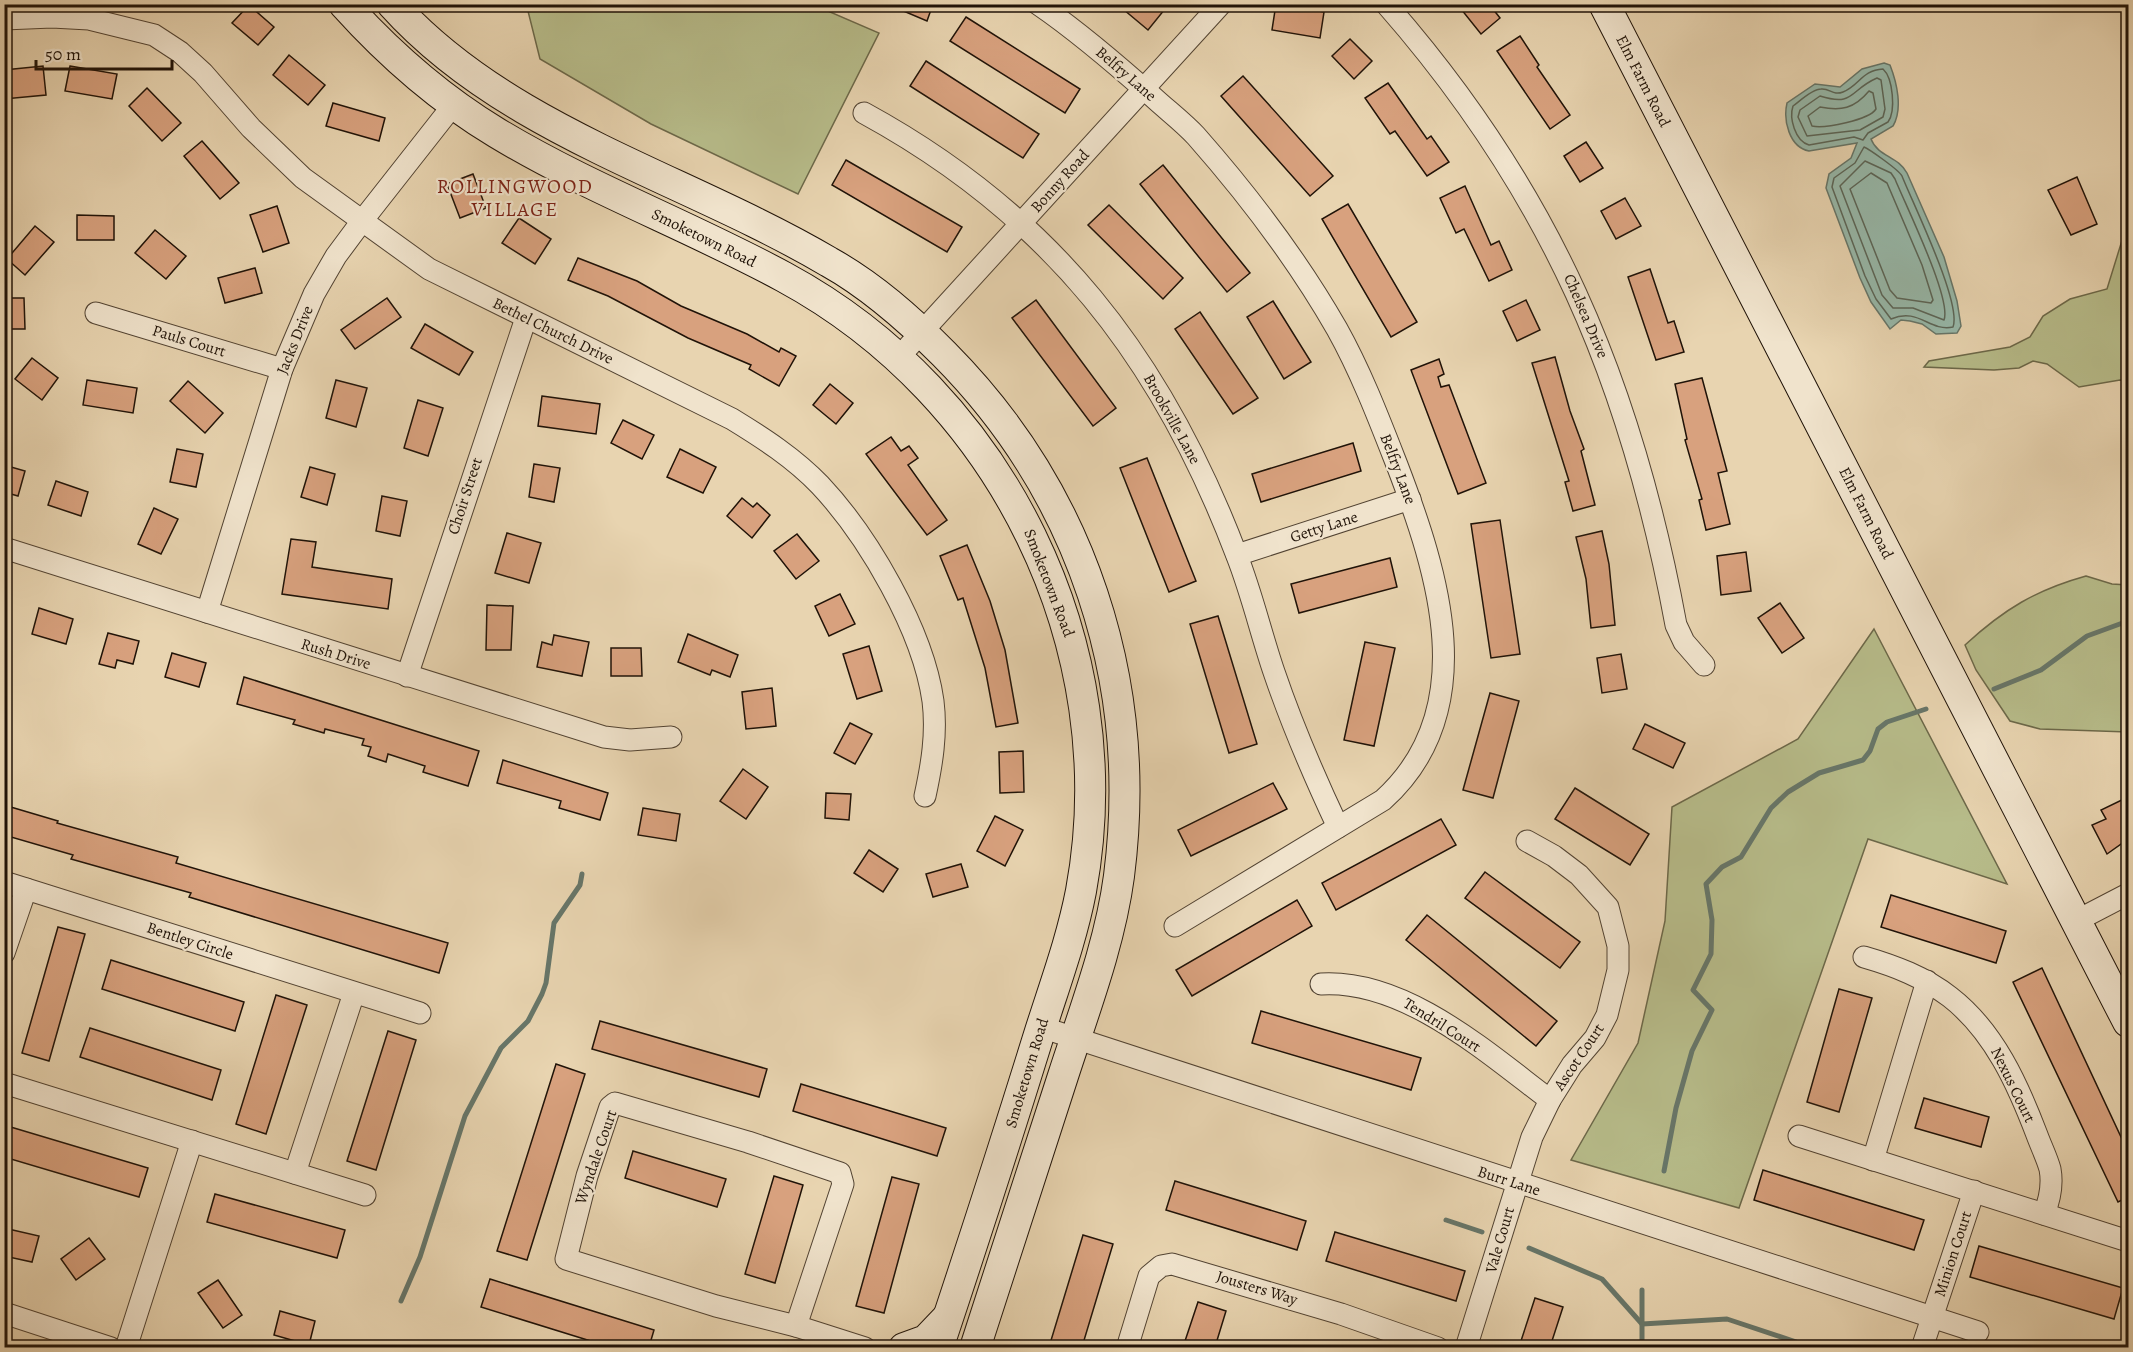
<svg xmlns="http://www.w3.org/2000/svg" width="2133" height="1352" font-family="Alegreya,serif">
	<rect width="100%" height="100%" fill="#e8d4b0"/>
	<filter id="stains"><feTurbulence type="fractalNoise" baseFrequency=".00333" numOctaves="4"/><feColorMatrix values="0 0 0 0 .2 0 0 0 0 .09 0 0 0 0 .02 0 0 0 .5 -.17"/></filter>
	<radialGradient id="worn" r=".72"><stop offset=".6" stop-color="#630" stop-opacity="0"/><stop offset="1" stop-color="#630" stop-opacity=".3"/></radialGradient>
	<g fill="#b7bc8a" stroke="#6c6849" stroke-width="1.5">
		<path d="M515,5h299l65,28 -81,161 -147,-70 -111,-65 -12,-48z"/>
		<path d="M2128,221v160l-8,-1 -41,7 -32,-23 -14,-3 -14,7 -25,2 -70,-3 5,-6 81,-14 20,-10 13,-21 27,-17 37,-10z"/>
		<path d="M2086,576l26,8 16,1v147l-88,-3 -30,-8 -34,-51 -11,-25c39,-36 71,-55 121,-69z"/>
		<path d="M1874,629l133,255 -139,-45 -129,369 -168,-48 67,-117 27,-122 7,-114 126,-68z"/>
	</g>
	<path fill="#97b8a9" stroke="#677669" stroke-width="1.5" d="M1884,63l6,2c7,18 13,44 3,61l-22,13c7,18 27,17 36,34l37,84 13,44 4,25 -4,7 -21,1 -14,-10 -12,-3 -9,-1 -11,9 -19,-27 -11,-24 -34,-90 3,-14 22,-16 6,-15 -48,8c-20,-4 -26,-31 -22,-48l28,-19 25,3 22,-18z"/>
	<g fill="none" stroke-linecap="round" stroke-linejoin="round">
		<g stroke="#5c6658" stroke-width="1.5">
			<path d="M1883,69c10,9 13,42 5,53l-20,11 -5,7 -9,-3 -45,8c-14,-4 -20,-27 -16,-39 7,-5 19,-17 28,-17 9,-1 12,7 22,3 16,-6 19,-22 40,-23z"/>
			<path d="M1877,78l4,2 4,29 -2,8 -23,13 -53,6 -9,-19 2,-7 20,-14c35,11 29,-6 57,-18z"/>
			<path d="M1869,91l4,2 3,16c-7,11 -52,20 -64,17l-4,-10 12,-9c21,4 34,2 49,-16z"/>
			<path d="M1864,147c5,2 35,23 38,29 11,28 60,127 51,151 -24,5 -34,-20 -62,-8l-15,-20 -11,-23 -33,-89 2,-9 21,-15z"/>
			<path d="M1865,161l26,12 4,6c10,25 57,120 49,141l-31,-12h-20l-11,-13 -42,-109z"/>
			<path d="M1871,173l16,10 35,82 11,35 -2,3 -34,-5 -7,-8 -40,-101z"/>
		</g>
		<g stroke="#677669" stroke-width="5">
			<path d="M1994,689l47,-19 46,-34 41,-15"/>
			<path d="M1664,1171l12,-63 16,-57 20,-41 -19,-20 18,-36 1,-34 -6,-36 16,-17 19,-10 30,-49 17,-16 31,-19 44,-13 7,-9 8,-22 9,-7 39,-13"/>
			<path d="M1446,1220l36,12"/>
			<path d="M1529,1248l73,31 40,45 85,-5 87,29"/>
			<path d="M1642,1290v58"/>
			<path d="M401,1301l19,-44 45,-141 36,-68 27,-27 14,-27 4,-11 8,-60 26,-38 2,-11"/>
		</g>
	</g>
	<g fill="#d8a17e" stroke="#201308" stroke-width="1.5">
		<path d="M887,4h46l-6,17z"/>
		<path d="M1117,4h52l-21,26z"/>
		<path d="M1276,4l48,8 -4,26 -48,-8z"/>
		<path d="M1457,4h32l11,14 -19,16z"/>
		<path d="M249,5l25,22 -16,18 -26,-22z"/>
		<path d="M966,17l114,72 -15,24 -115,-72z"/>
		<path d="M1520,36l19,29 -2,2 33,48 -20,14 -53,-78z"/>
		<path d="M1350,39l22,22 -18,18 -22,-23z"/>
		<path d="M289,55l36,30 -17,20 -35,-30z"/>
		<path d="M926,61l113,73 -16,24 -113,-72z"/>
		<path d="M43,66l3,29 -42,4v-29z"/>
		<path d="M70,66l47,8 -5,25 -47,-8z"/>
		<path d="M1243,76l90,100 -23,20 -89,-100z"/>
		<path d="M1388,83l39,56 4,-3 18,26 -22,14 -32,-45 -5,3 -25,-36z"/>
		<path d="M147,88l34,35 -19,18 -33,-35z"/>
		<path d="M333,103l52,15 -6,23 -53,-15z"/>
		<path d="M202,141l37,42 -19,16 -36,-43z"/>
		<path d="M1586,142l17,26 -23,14 -16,-26z"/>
		<path d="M846,160l116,67 -15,25 -115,-67z"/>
		<path d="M1163,165l87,108 -23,19 -87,-108z"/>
		<path d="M473,174l13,34 -26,10 -13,-34z"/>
		<path d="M2077,177l20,47 -26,11 -23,-45z"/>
		<path d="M1465,186l26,59 8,-4 13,29 -23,11 -25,-52 -8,4 -16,-35z"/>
		<path d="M1625,198l16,28 -25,13 -15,-28z"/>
		<path d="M1348,204l69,118 -26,15 -69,-118z"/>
		<path d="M1109,205l74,73 -20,21 -75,-74z"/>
		<path d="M277,206l12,37 -26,9 -13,-37z"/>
		<path d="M77,215l37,1v24h-37z"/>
		<path d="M519,218l32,21 -16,25 -33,-21z"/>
		<path d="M35,226l19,16 -29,33 -18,-16z"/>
		<path d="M155,230l31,26 -20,23 -31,-26z"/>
		<path d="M578,258l59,23 44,25 66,28 32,18 2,-4 15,8 -17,30 -30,-17 2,-4 -63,-27 -80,-42 -40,-16z"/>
		<path d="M255,268l7,25 -37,10 -7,-25z"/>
		<path d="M1650,269l18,54 6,-2 10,31 -28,8 -28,-83z"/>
		<path d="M4,298h20l1,31h-21z"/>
		<path d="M387,298l14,19 -46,32 -14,-19z"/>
		<path d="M1036,300l80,108 -23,18 -81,-108z"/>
		<path d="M1526,300l14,30 -23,11 -14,-30z"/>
		<path d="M1273,301l38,61 -27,17 -37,-62z"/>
		<path d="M1200,312l58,86 -25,16 -58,-85z"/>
		<path d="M425,324l48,28 -14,23 -48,-27z"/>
		<path d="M1555,357l15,54 14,38 -3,2 14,54 -22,6 -8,-29 4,-1 -37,-118z"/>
		<path d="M32,358l26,20 -16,22 -27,-21z"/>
		<path d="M1439,359l5,15 -6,3 3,10 8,-2 37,98 -28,11 -47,-124z"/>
		<path d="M1702,378l25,93 -9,2 12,51 -24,6 -7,-30 3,-1 -17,-59 2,-1 -12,-55z"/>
		<path d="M87,380l50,8 -4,25 -50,-8z"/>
		<path d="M336,380l31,8 -11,39 -30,-9z"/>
		<path d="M188,381l35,32 -18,20 -35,-32z"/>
		<path d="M830,384l23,19 -17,21 -23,-19z"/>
		<path d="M542,396l58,8 -4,30 -58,-8z"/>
		<path d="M418,400l25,8 -15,48 -24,-8z"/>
		<path d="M623,420l31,15 -12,24 -31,-16z"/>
		<path d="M891,437l10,14 8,-5 9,12 -10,7 39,55 -20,15 -61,-81z"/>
		<path d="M1353,443l8,28 -100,31 -9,-28z"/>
		<path d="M177,449l26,5 -7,33 -26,-5z"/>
		<path d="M680,449l36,18 -13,26 -36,-16z"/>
		<path d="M1147,458l49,123 -27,11 -49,-124z"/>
		<path d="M534,464l26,4 -6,34 -25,-5z"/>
		<path d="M4,465l21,6 -7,25 -14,-4z"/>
		<path d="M310,467l25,7 -8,31 -26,-8z"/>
		<path d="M56,481l32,11 -7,24 -33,-11z"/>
		<path d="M382,496l25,5 -7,35 -24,-5z"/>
		<path d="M742,498l11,9 4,-4 13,12 -18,23 -25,-22z"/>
		<path d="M154,508l24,11 -17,35 -23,-10z"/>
		<path d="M1500,520l20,134 -29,4 -20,-134z"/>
		<path d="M1602,531l7,33 6,61 -24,3 -5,-49 -10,-42z"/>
		<path d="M507,533l34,10 -12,40 -34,-10z"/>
		<path d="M797,534l22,27 -23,18 -22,-28z"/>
		<path d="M291,539l25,3 -4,25 80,12 -4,30 -106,-15z"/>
		<path d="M967,545l23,56 15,49 13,73 -22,4 -11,-59 -22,-70 -5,2 -18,-44z"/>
		<path d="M1746,552l5,39 -30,4 -4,-39z"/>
		<path d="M1390,558l7,29 -98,26 -8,-29z"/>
		<path d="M840,594l15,30 -26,12 -14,-30z"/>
		<path d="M1780,603l24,35 -22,15 -24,-35z"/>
		<path d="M487,605l26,1 -2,44h-25z"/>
		<path d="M39,608l34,11 -7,25 -34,-10z"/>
		<path d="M1218,616l39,128 -28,9 -39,-129z"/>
		<path d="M108,633l31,8 -6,23 -16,-4 -2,8 -16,-4z"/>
		<path d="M688,634l50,21 -8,22 -18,-7 -2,5 -32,-13z"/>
		<path d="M554,635l35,7 -7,34 -45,-9 5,-25 10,3z"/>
		<path d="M1365,642l30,6 -21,98 -30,-6z"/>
		<path d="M869,646l13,45 -25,8 -14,-45z"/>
		<path d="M611,648h30l1,28h-31z"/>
		<path d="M172,653l34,10 -7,24 -34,-10z"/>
		<path d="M1621,654l6,35 -25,4 -5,-35z"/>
		<path d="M244,677l235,74 -11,35 -45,-14 2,-6 -37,-12 -2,8 -18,-6 3,-9 -9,-2 2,-6 -39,-10 -1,4 -31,-9 2,-4 -58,-16z"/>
		<path d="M772,688l4,38 -30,3 -4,-37z"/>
		<path d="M1490,693l29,8 -26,97 -30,-8z"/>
		<path d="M850,723l22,11 -17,30 -21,-11z"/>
		<path d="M1645,724l40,19 -12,25 -40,-19z"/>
		<path d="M1023,751l1,41 -24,1 -1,-41z"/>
		<path d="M503,760l105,33 -8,27 -41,-12 2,-7 -64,-18z"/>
		<path d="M743,769l25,18 -22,32 -26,-18z"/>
		<path d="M1273,783l14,26 -96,47 -13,-26z"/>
		<path d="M1575,788l74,46 -19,31 -75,-46z"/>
		<path d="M826,793l25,1 -2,26 -24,-2z"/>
		<path d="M2128,797v42l-21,15 -15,-29 14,-6 -5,-9z"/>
		<path d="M4,805l54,16 -1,2 121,34 -2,6 272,80 -9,30 -250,-76 2,-4 -120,-34 2,-4 -69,-20z"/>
		<path d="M643,808l37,6 -4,27 -38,-6z"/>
		<path d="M995,816l28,14 -18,36 -28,-15z"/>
		<path d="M1441,819l15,26 -120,65 -14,-27z"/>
		<path d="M869,850l29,19 -15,23 -29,-19z"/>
		<path d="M961,864l7,23 -35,10 -7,-23z"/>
		<path d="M1485,872l95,70 -20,26 -95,-70z"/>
		<path d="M1891,895l115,36 -10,32 -115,-36z"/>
		<path d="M1297,900l15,26 -120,70 -16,-26z"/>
		<path d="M1427,915l130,106 -21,25 -130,-106z"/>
		<path d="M58,927l27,7 -36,127 -27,-8z"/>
		<path d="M111,960l133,42 -9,29 -133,-42z"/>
		<path d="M2042,968l86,184v45l-10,5 -105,-220z"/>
		<path d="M1839,989l33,9 -33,114 -32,-10z"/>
		<path d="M276,995l31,10 -41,129 -30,-10z"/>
		<path d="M1261,1011l160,47 -10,32 -159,-47z"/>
		<path d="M600,1021l167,48 -8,28 -167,-48z"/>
		<path d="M90,1028l131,42 -9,30 -132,-43z"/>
		<path d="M388,1031l28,9 -40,130 -29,-9z"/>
		<path d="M556,1064l29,10 -58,186 -30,-9z"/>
		<path d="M801,1084l145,44 -9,28 -144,-45z"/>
		<path d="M1924,1098l65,19 -8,30 -66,-19z"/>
		<path d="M4,1125l144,43 -9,29 -135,-40z"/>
		<path d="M633,1151l93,28 -9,28 -92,-29z"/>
		<path d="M1763,1170l161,50 -10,30 -160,-50z"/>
		<path d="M774,1176l29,9 -28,98 -30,-9z"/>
		<path d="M892,1177l27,7 -35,129 -28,-7z"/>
		<path d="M1175,1181l131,40 -9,29 -131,-40z"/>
		<path d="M215,1194l130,36 -8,28 -130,-36z"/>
		<path d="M4,1228l35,8 -7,26 -28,-6z"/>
		<path d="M1335,1232l130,39 -9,30 -130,-40z"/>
		<path d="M1083,1235l30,9 -31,103h-33z"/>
		<path d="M89,1238l16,21 -29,21 -15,-21z"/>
		<path d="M1979,1246l144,42 -9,31 -144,-42z"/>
		<path d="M490,1279l164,51 -5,17h-39l-129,-40z"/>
		<path d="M218,1280l24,35 -19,13 -25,-35z"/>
		<path d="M1535,1298l28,9 -13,40h-31z"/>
		<path d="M1198,1302l28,9 -11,36h-32z"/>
		<path d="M280,1311l35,10 -6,24 -35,-10z"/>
	</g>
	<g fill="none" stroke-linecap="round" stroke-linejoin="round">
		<g stroke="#524332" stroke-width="23">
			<g id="street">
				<path d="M1038,4c41,28 78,60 115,93 14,13 30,25 43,39 52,59 102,125 141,193 24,43 42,90 60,136 41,107 86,245 -14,335l-208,126"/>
				<path d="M1386,4c165,188 245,377 290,621l8,17 20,23"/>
				<path d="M4,19l48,-2 37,2 65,16 26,17 23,21 48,55 52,50 126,91 303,150c31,19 62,39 88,66 48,51 103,145 113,216 4,32 -1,63 -8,95"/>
				<path d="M864,113c187,102 298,245 373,443 15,38 24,78 37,116 18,53 40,104 64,155"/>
				<path d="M96,313l186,56"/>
				<path d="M899,357l322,-353"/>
				<path d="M4,548l600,189 26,3 41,-3"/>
				<path d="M1237,555l173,-56"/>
				<path d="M207,612l75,-243 32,-75 22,-38 26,-35 92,-117"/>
				<path d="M407,676l119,-358"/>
				<path d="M4,882l416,131"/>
				<path d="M2076,921l52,-27"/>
				<path d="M4,953l22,-64"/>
				<path d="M1864,957c31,9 60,20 86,40 44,34 68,88 87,138 4,11 10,23 13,34 3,16 0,30 -6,45"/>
				<path d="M1321,984c84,-5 165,68 229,116"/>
				<path d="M1041,1027l937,305"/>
				<path d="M4,1083l361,112"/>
				<path d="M615,1103l133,39 92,31 3,11 -47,142 -80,-20 -150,-47 21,-83 23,-69z"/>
				<path d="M1799,1136l329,105"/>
				<path d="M1873,1160l54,-179"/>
				<path d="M295,1173l59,-180"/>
				<path d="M4,1313l107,35"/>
				<path d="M796,1326l69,22"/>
				<path d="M126,1348l66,-207"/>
				<path d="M1127,1348l22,-72 12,-10 11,-2 169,50 97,34"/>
				<path d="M1466,1348l66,-211 18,-37 22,-35 23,-27 12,-23 11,-45v-24l-10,-39 -29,-32 -25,-19 -27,-15"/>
				<path d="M1922,1348l52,-157"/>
			</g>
		</g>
		<g stroke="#201308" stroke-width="32">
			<g id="secondary">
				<path d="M344,4c45,50 95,94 153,129 91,55 193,93 287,144 218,118 342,369 297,614 -10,52 -29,101 -44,150 -32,103 -65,205 -99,307"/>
				<path d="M392,4c114,127 293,173 437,258 43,24 80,57 115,92 138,139 200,327 175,522 -9,68 -35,135 -56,200 -29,90 -58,181 -88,272"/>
				<path d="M1604,4l524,1018"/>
				<path d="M904,1348l22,-8 21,-22"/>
			</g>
		</g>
		<use href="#street" stroke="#f0e3cc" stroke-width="21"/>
		<use href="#secondary" stroke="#f0e3cc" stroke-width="30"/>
	</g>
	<g text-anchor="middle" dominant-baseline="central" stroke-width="4.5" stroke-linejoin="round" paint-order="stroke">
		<g font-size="16" fill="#201308" stroke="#f0e3cc">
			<text transform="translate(1126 74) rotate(41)">Belfry Lane</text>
			<text transform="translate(1643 81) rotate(63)">Elm Farm Road</text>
			<text transform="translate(1060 181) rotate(-48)">Bonny Road</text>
			<text transform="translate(704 238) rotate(26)">Smoketown Road</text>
			<text transform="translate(1586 316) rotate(67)">Chelsea Drive</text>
			<text transform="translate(553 331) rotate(26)">Bethel Church Drive</text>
			<text transform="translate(295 340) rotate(-68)">Jacks Drive</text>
			<text transform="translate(189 341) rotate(17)">Pauls Court</text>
			<text transform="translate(1172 419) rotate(61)">Brookville Lane</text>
			<text transform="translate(1398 469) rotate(69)">Belfry Lane</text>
			<text transform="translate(465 496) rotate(-72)">Choir Street</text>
			<text transform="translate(1866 513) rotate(63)">Elm Farm Road</text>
			<text transform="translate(1324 527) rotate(-18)">Getty Lane</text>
			<text transform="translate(1049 583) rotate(69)">Smoketown Road</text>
			<text transform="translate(336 654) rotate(17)">Rush Drive</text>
			<text transform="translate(190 941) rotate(18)">Bentley Circle</text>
			<text transform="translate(1442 1025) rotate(32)">Tendril Court</text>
			<text transform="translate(1579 1057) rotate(-56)">Ascot Court</text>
			<text transform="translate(1027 1073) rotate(-73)">Smoketown Road</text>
			<text transform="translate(2013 1085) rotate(64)">Nexus Court</text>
			<text transform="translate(596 1157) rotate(-71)">Wyndale Court</text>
			<text transform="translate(1509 1181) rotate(18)">Burr Lane</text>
			<text transform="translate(1500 1240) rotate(-74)">Vale Court</text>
			<text transform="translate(1953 1254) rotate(-72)">Minion Court</text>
			<text transform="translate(1257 1288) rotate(17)">Jousters Way</text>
		</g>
		<g font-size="20" letter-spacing="1.5" fill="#7a1f14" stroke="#f0e3cc">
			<text x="515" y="186">ROLLINGWOOD<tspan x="515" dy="23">VILLAGE</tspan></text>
		</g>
	</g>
	<rect width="2133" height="1352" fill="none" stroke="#e8d4b0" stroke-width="24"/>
	<rect x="6" y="6" width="2121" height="1340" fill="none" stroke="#201308" stroke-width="3"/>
	<rect x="12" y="12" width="2109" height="1328" fill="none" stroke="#201308" stroke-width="1.5"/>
	<path d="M36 60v9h136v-9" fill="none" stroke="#201308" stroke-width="3"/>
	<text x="45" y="60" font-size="18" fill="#201308" stroke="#f0e3cc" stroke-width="4.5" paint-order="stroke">50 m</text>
	<rect width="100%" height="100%" filter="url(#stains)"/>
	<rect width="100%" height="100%" fill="url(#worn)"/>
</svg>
